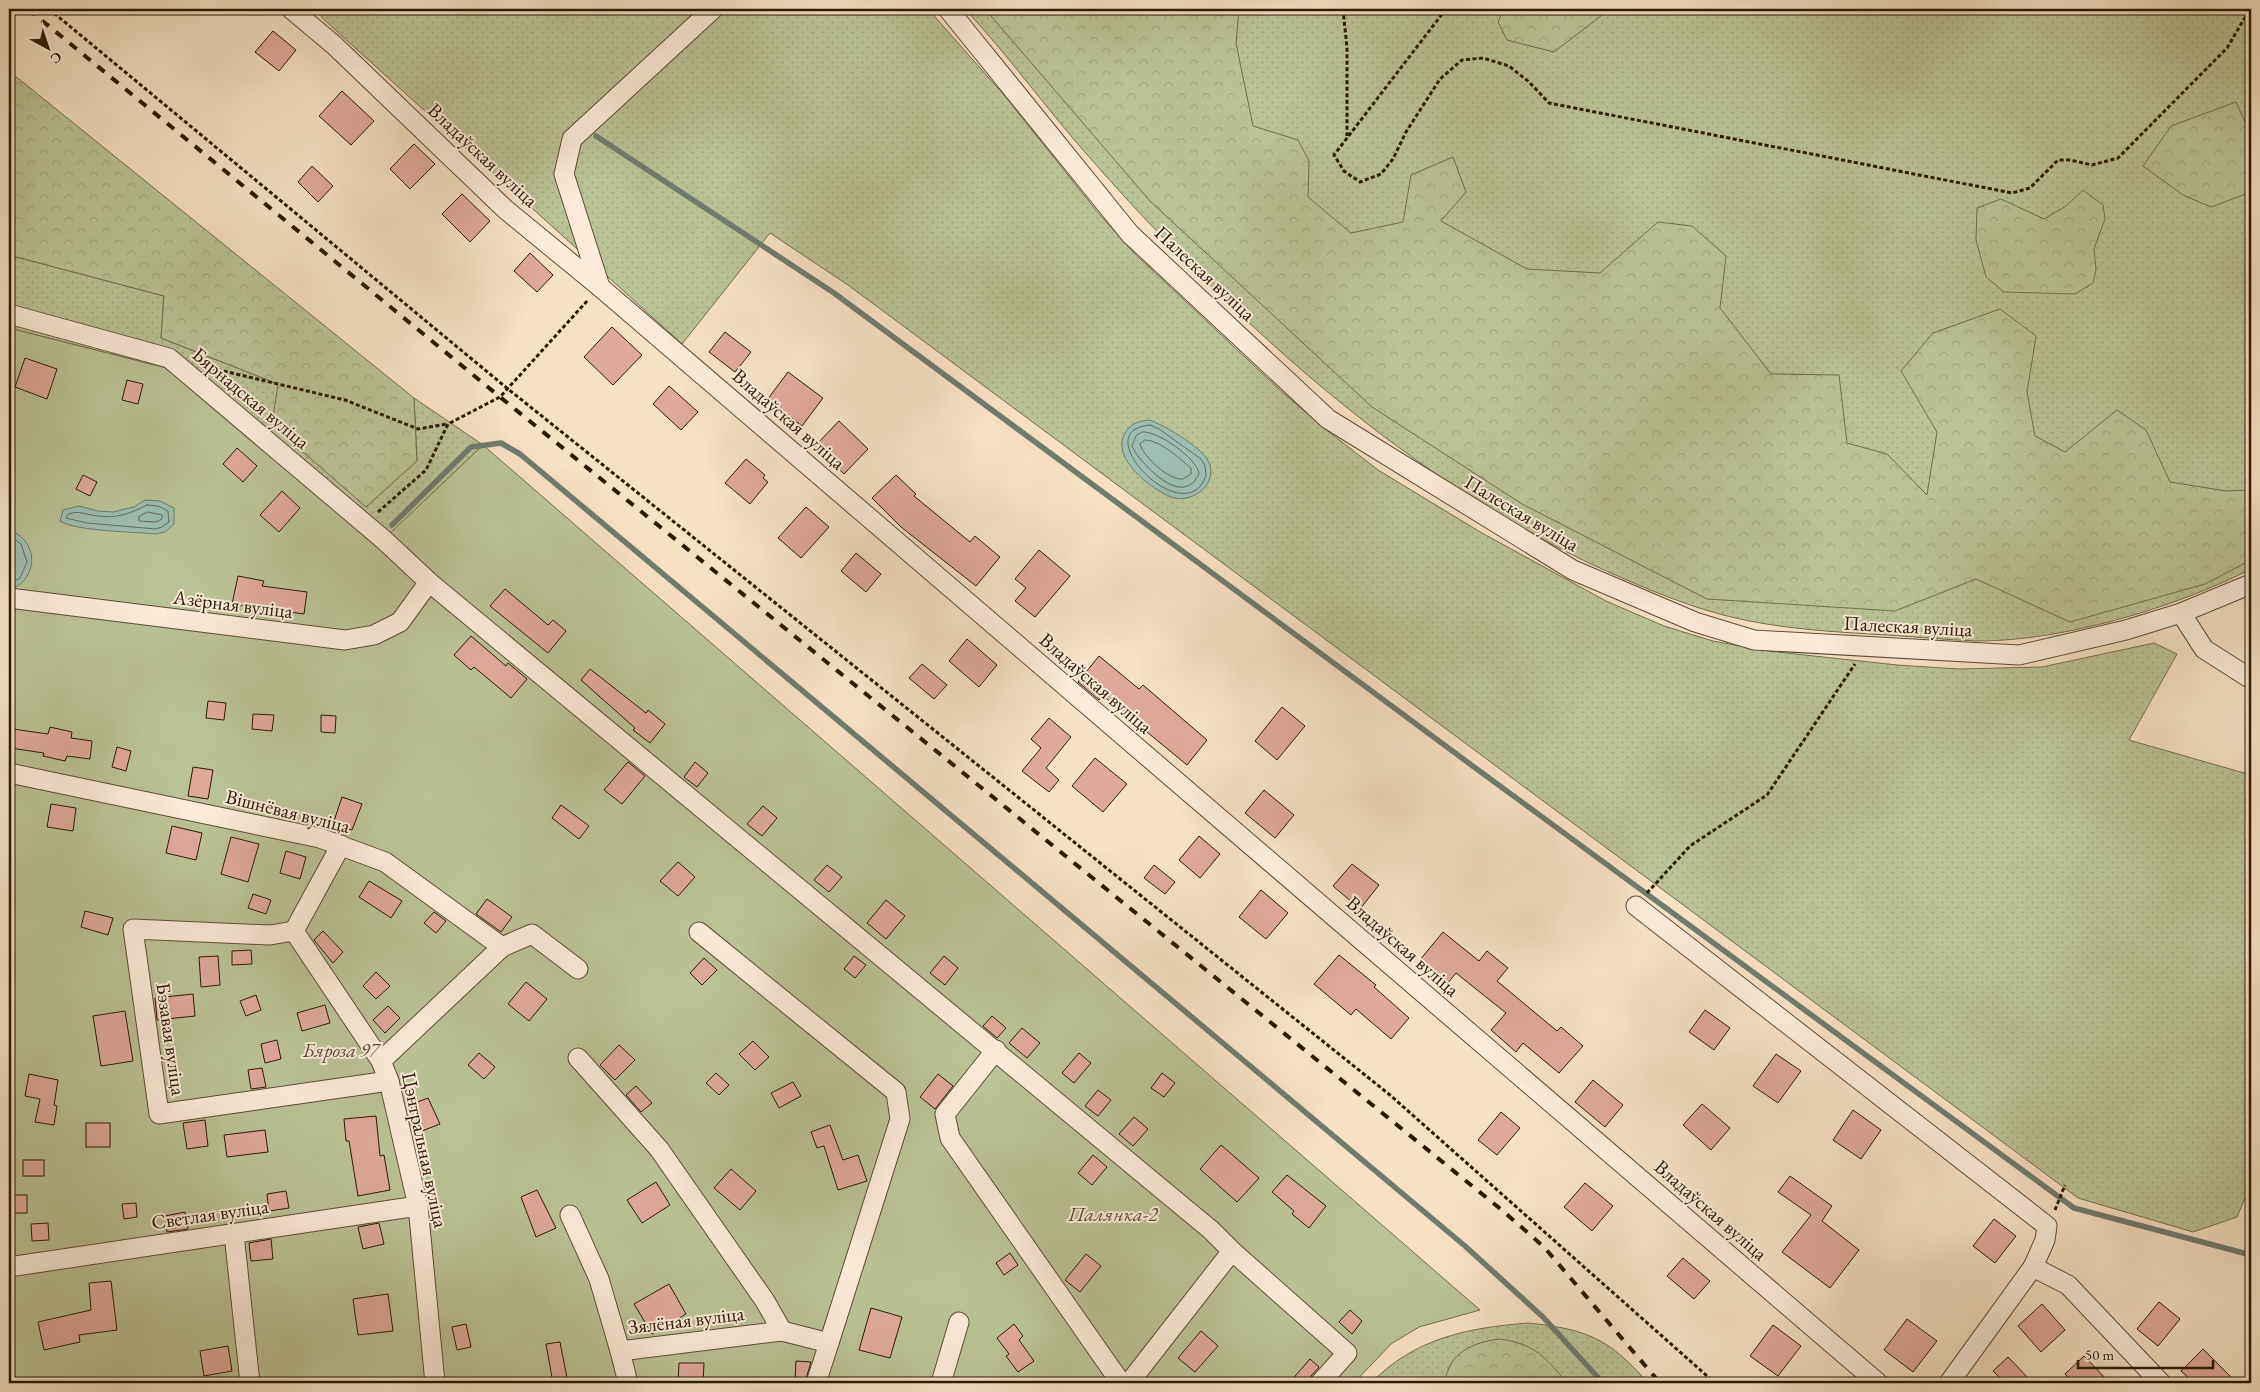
<svg xmlns="http://www.w3.org/2000/svg" width="2260" height="1392" font-family="'EB Garamond',serif">
	<defs>
		<pattern id="grass-dots" width="8" height="8" patternUnits="userSpaceOnUse" patternTransform="scale(1.25)"><rect width="8" height="8" fill="#bac395"/><path d="M2 2h.1M6 6h.1" fill="none" stroke="#a0a77f" stroke-width="1.8" stroke-linecap="round"/></pattern>
		<pattern id="forest-crowns" width="20" height="18" patternUnits="userSpaceOnUse" patternTransform="scale(1.25)"><rect width="20" height="18" fill="#bac395"/><path d="M2 6a3 3 0 1 1 6 0M12 15a3 3 0 1 1 6 0" fill="none" stroke="#a0a77f"/></pattern>
	</defs>
	<rect width="100%" height="100%" fill="#f7e1c3"/>
	<filter id="stains"><feTurbulence type="fractalNoise" baseFrequency=".004" numOctaves="4"/><feColorMatrix values="0 0 0 0 .2 0 0 0 0 .09 0 0 0 0 .02 0 0 0 .5 -.17"/></filter>
	<radialGradient id="worn" r=".72"><stop offset=".6" stop-color="#630" stop-opacity="0"/><stop offset="1" stop-color="#630" stop-opacity=".3"/></radialGradient>
	<g fill="url(#grass-dots)" stroke="#726e4c">
		<path d="M329,9h599l76,86 95,119 36,40 146,137 48,41 49,38 104,63 124,68 58,25 49,15 55,10 129,14 62,4 83,-2 112,-24 23,11 -48,86 122,35v409l-14,33 -44,15 -115,-34 -1230,-913 -78,-52 -88,111 -361,-327z"/>
		<path d="M965,9h1286v560c-74,38 -188,72 -272,72 -31,-1 -62,-4 -92,-6 -53,-3 -108,-6 -160,-19 -47,-12 -92,-32 -136,-52 -196,-94 -366,-251 -508,-414 -40,-46 -76,-96 -118,-141z"/>
		<path d="M9,255l155,41 -3,42 117,46 139,77 -3,-63 69,47 -99,95 -206,-169 -169,-43z"/>
		<path d="M1528,1323c58,6 81,15 120,60h-277c44,-45 96,-55 157,-60z"/>
	</g>
	<g fill="url(#forest-crowns)" stroke="#726e4c">
		<path d="M985,9h254l-3,34 17,83 45,14 11,21 -1,36 43,36 52,-11 8,-47 42,-18 13,35 -25,29 86,48 73,4 58,-51 34,4 34,30 -6,52 51,66 68,1 8,68 40,11 40,41 10,-63 -36,-61 32,-38 67,-24 36,27 -9,56 8,44 30,16 52,-42 29,20 24,52 56,9 25,-1v70l-46,24 -135,38 -94,-43 -81,32 -188,-12 -185,-95 -150,-97 -222,-206z"/>
		<path d="M1504,9h106l-56,43 -47,-12 -9,-18z"/>
		<path d="M9,71l405,327 3,63 -51,46 -94,-82 6,-41 -117,-46 3,-42 -155,-41z"/>
		<path d="M2236,102l12,27 3,-1v64l-40,15 -28,-12 -40,-29 28,-40z"/>
		<path d="M2083,190l20,15 2,14 -11,30 2,21 -3,13 -18,11 -71,-2 -18,-15 -10,-37 1,-32 24,-9 43,20 22,-13z"/>
		<path d="M1500,1339c35,5 45,18 67,44h-122c3,-30 28,-41 55,-44z"/>
	</g>
	<path fill="#bac395" stroke="#726e4c" d="M9,328l169,43 205,169 100,-95 997,865 -61,17 -28,17 -37,39h-1345z"/>
	<g fill="#9dbeb2" stroke="#6f7c6c">
		<path d="M1150,420c15,6 56,29 60,45 6,22 -20,39 -39,32 -20,-8 -61,-39 -46,-64 6,-10 14,-12 25,-13z"/>
		<path d="M145,500l15,1 14,7v16l-9,8 -9,2c-20,-2 -82,-3 -96,-13l3,-11 16,-4 19,5 15,1 21,-5z"/>
		<path d="M9,529c5,3 13,7 16,12 14,17 5,44 -16,48z"/>
	</g>
	<g fill="none" stroke-linecap="round" stroke-linejoin="round">
		<g stroke="#646c5b" stroke-width="1">
			<path d="M1150,425l9,4 42,30 4,7 1,9c-19,60 -123,-45 -56,-50z"/>
			<path d="M1142,432c15,-2 56,27 57,42l-5,8c-4,3 -9,6 -15,5 -15,-1 -41,-27 -47,-41l4,-10z"/>
			<path d="M1145,440c15,0 35,19 46,28v6l-8,5c-13,2 -40,-22 -43,-35z"/>
			<path d="M147,505l11,1 10,5 1,11 -7,5 -6,2 -69,-6 -21,-5 2,-4c12,-4 18,1 30,2 19,3 33,-3 49,-11z"/>
			<path d="M148,512l14,3v4l-6,3 -17,-1v-4z"/>
			<path d="M9,535l12,9 6,18 -7,16 -11,6"/>
		</g>
		<g stroke="#6f7c6c" stroke-width="5.5">
			<path d="M596,136l238,157 636,471 604,444 177,47"/>
			<path d="M392,525l79,-78 30,-4 19,11 945,792 78,71 60,66"/>
		</g>
	</g>
	<g fill="#dfa999" stroke="#2b1904">
		<path d="M273,31l23,19 -17,21 -24,-19z"/>
		<path d="M342,91l32,30 -23,24 -32,-29z"/>
		<path d="M414,144l21,20 -25,25 -20,-20z"/>
		<path d="M312,166l21,20 -15,16 -20,-20z"/>
		<path d="M462,194l28,27 -20,21 -28,-28z"/>
		<path d="M530,253l23,22 -16,17 -23,-21z"/>
		<path d="M612,327l30,28 -29,30 -29,-28z"/>
		<path d="M725,332l26,20 -16,20 -26,-20z"/>
		<path d="M25,358l32,11 -10,30 -32,-12z"/>
		<path d="M788,372l35,26 -21,28 -35,-26z"/>
		<path d="M127,380l16,4 -5,20 -16,-4z"/>
		<path d="M669,386l29,26 -17,18 -28,-26z"/>
		<path d="M839,421l29,28 -24,25 -29,-28z"/>
		<path d="M237,448l20,18 -14,16 -20,-18z"/>
		<path d="M746,459l19,16 -2,3 5,4 -18,22 -25,-21z"/>
		<path d="M83,475l14,7 -7,14 -14,-7z"/>
		<path d="M896,475l20,19 -2,2 56,46 5,-6 25,21 -24,29 -75,-59 -29,-29z"/>
		<path d="M282,491l18,17 -21,24 -19,-17z"/>
		<path d="M806,507l23,20 -28,31 -23,-20z"/>
		<path d="M1039,550l31,26 -35,41 -20,-16 11,-13 -11,-9z"/>
		<path d="M856,553l25,21 -15,18 -25,-21z"/>
		<path d="M238,576l26,5 -2,5 45,6 -3,22 -72,-10z"/>
		<path d="M505,589l43,36 5,-5 13,11 -18,22 -58,-47z"/>
		<path d="M471,636l35,30 2,-3 19,16 -16,19 -37,-31 -3,3 -17,-15z"/>
		<path d="M967,639l30,26 -18,22 -30,-26z"/>
		<path d="M1099,656l40,33 4,-4 64,55 -20,25 -85,-70 -3,5 -21,-18z"/>
		<path d="M922,664l25,21 -13,14 -25,-21z"/>
		<path d="M590,669l56,44 2,-3 17,14 -15,19 -17,-13 2,-2 -54,-48z"/>
		<path d="M208,701l18,2 -2,17 -18,-2z"/>
		<path d="M1282,707l23,19 -28,34 -22,-19z"/>
		<path d="M253,714l21,1 -2,16 -20,-2z"/>
		<path d="M321,715l15,1 -1,17 -14,-1z"/>
		<path d="M1049,718l22,19 -25,31 13,12 -10,12 -27,-21 19,-23 -10,-9z"/>
		<path d="M50,727l22,5 -1,6 21,3 -2,18 -23,-3 -2,5 -22,-5 1,-3 -34,-5 3,-19 35,5z"/>
		<path d="M117,747l14,4 -5,20 -14,-4z"/>
		<path d="M1095,758l32,26 -24,28 -31,-26z"/>
		<path d="M628,762l17,14 -23,28 -18,-14z"/>
		<path d="M695,762l13,11 -11,14 -13,-10z"/>
		<path d="M193,767l20,3 -5,29 -20,-3z"/>
		<path d="M1264,790l30,25 -19,23 -30,-25z"/>
		<path d="M342,797l20,7 -10,26 -19,-6z"/>
		<path d="M51,804l25,4 -3,23 -26,-4z"/>
		<path d="M561,805l28,21 -10,13 -27,-21z"/>
		<path d="M763,806l14,12 -15,18 -15,-12z"/>
		<path d="M172,826l30,7 -6,27 -30,-7z"/>
		<path d="M1199,836l21,18 -20,24 -21,-18z"/>
		<path d="M231,837l28,7 -11,38 -27,-8z"/>
		<path d="M286,851l20,6 -6,22 -20,-6z"/>
		<path d="M678,862l17,15 -17,19 -18,-15z"/>
		<path d="M1352,864l27,21 -19,24 -27,-23z"/>
		<path d="M827,865l15,12 -13,15 -15,-12z"/>
		<path d="M1154,865l21,17 -10,12 -21,-16z"/>
		<path d="M369,881l33,20 -11,17 -32,-21z"/>
		<path d="M1261,890l27,23 -22,26 -27,-22z"/>
		<path d="M253,894l18,6 -5,14 -18,-6z"/>
		<path d="M487,899l25,18 -11,15 -25,-18z"/>
		<path d="M886,900l19,16 -19,23 -19,-16z"/>
		<path d="M85,911l28,7 -5,17 -27,-8z"/>
		<path d="M434,912l12,9 -10,12 -12,-10z"/>
		<path d="M323,931l20,21 -10,11 -19,-23z"/>
		<path d="M1443,932l36,29 8,-10 21,17 -11,13 60,50 4,-4 22,19 -24,27 -36,-30 -7,9 -25,-22 15,-17 -50,-40 -9,11 -28,-23z"/>
		<path d="M251,950l1,14 -20,1v-14z"/>
		<path d="M1339,955l37,30 -2,2 35,31 -18,21 -35,-30 -5,6 -37,-31z"/>
		<path d="M218,956l2,29 -19,2 -2,-30z"/>
		<path d="M854,956l12,9 -11,13 -11,-9z"/>
		<path d="M944,956l14,12 -13,17 -15,-12z"/>
		<path d="M704,958l13,12 -15,15 -12,-12z"/>
		<path d="M376,972l14,14 -14,13 -13,-13z"/>
		<path d="M526,982l21,17 -18,22 -21,-17z"/>
		<path d="M193,994l2,22 -38,4 -2,-22z"/>
		<path d="M256,995l5,15 -15,6 -6,-15z"/>
		<path d="M325,1005l5,18 -28,8 -5,-18z"/>
		<path d="M388,1006l12,12 -15,15 -12,-13z"/>
		<path d="M1705,1010l25,18 -16,22 -25,-18z"/>
		<path d="M125,1011l8,50 -32,5 -8,-50z"/>
		<path d="M992,1016l14,12 -9,10 -14,-12z"/>
		<path d="M1022,1028l18,15 -13,15 -18,-15z"/>
		<path d="M277,1040l4,19 -16,4 -4,-19z"/>
		<path d="M753,1041l16,16 -14,13 -16,-16z"/>
		<path d="M619,1045l16,15 -20,20 -15,-15z"/>
		<path d="M479,1053l16,14 -11,12 -16,-14z"/>
		<path d="M1079,1053l12,10 -17,20 -12,-10z"/>
		<path d="M1776,1054l25,17 -23,32 -25,-17z"/>
		<path d="M262,1068l4,19 -15,2 -3,-19z"/>
		<path d="M716,1073l13,12 -10,10 -13,-12z"/>
		<path d="M1162,1073l13,10 -11,14 -13,-9z"/>
		<path d="M29,1074l29,6 -4,25 3,1 -3,19 -19,-3 5,-23 -15,-3z"/>
		<path d="M938,1074l15,12 -18,23 -15,-12z"/>
		<path d="M1593,1080l30,25 -18,22 -30,-25z"/>
		<path d="M793,1082l8,14 -22,12 -8,-15z"/>
		<path d="M636,1086l16,17 -11,9 -15,-17z"/>
		<path d="M1098,1090l13,10 -13,16 -13,-10z"/>
		<path d="M428,1098l12,26 -18,7 -12,-26z"/>
		<path d="M1702,1104l28,24 -19,22 -28,-25z"/>
		<path d="M1853,1110l28,20 -20,29 -28,-19z"/>
		<path d="M1501,1112l19,16 -23,27 -19,-15z"/>
		<path d="M376,1116l4,40 4,-1 6,35 -32,6 -9,-55h-3l-2,-22z"/>
		<path d="M1134,1117l14,12 -15,17 -14,-12z"/>
		<path d="M205,1120l3,26 -21,3 -4,-26z"/>
		<rect x="86" y="1123" width="24" height="24"/>
		<path d="M830,1125l13,35 15,-5 9,26 -29,9 -14,-44 -7,2 -6,-16z"/>
		<path d="M265,1130l3,22 -41,5 -3,-22z"/>
		<path d="M1221,1145l38,33 -22,24 -37,-33z"/>
		<path d="M1093,1155l14,12 -15,18 -14,-12z"/>
		<rect x="23" y="1160" width="21" height="16"/>
		<path d="M731,1169l25,22 -16,19 -26,-22z"/>
		<path d="M1287,1175l39,31 -17,22 -17,-14 2,-3 -22,-19z"/>
		<path d="M1790,1176l42,30 -10,15 37,29 -29,38 -48,-36 29,-37 -33,-23z"/>
		<path d="M656,1182l14,23 -28,18 -15,-23z"/>
		<path d="M1585,1183l28,23 -21,25 -28,-24z"/>
		<path d="M537,1190l19,38 -20,9 -15,-40z"/>
		<path d="M286,1191l3,17 -20,3 -2,-17z"/>
		<rect x="9" y="1195" width="18" height="18"/>
		<path d="M136,1203l1,14 -13,2 -2,-15z"/>
		<path d="M185,1212l3,17 -21,3 -2,-16z"/>
		<path d="M1994,1219l22,17 -21,27 -22,-17z"/>
		<path d="M48,1223l1,17 -17,1 -1,-17z"/>
		<path d="M379,1223l5,21 -21,5 -5,-22z"/>
		<path d="M271,1239l2,20 -22,2 -2,-18z"/>
		<path d="M1010,1253l8,12 -14,10 -8,-12z"/>
		<path d="M1086,1254l15,12 -21,26 -15,-12z"/>
		<path d="M1683,1258l27,23 -16,18 -27,-23z"/>
		<path d="M111,1281l6,49 -38,5 1,7 -36,8 -6,-28 53,-12 -2,-27z"/>
		<path d="M669,1284l17,30 -34,20 -18,-30z"/>
		<path d="M388,1294l5,37 -35,4 -5,-36z"/>
		<path d="M2159,1302l21,17 -22,27 -21,-17z"/>
		<path d="M2042,1304l23,26 -24,22 -23,-26z"/>
		<path d="M871,1308l31,9 -12,41 -31,-8z"/>
		<path d="M1350,1310l12,11 -10,13 -13,-12z"/>
		<path d="M1907,1319l30,22 -24,31 -29,-22z"/>
		<path d="M466,1324l5,23 -14,3 -5,-23z"/>
		<path d="M1014,1324l9,12 -4,4 15,21 -16,11 -12,-16 3,-2 -12,-16z"/>
		<path d="M1773,1325l28,21 -23,30 -28,-20z"/>
		<path d="M1201,1331l17,15 -23,26 -17,-14z"/>
		<path d="M560,1342l8,41h-15l-7,-39z"/>
		<path d="M228,1346l4,25 -28,5 -4,-25z"/>
		<path d="M2203,1349l34,34h-43l-13,-12z"/>
		<path d="M2084,1356l26,27h-36l-9,-9z"/>
		<path d="M2008,1357l25,26h-28l-12,-12z"/>
		<path d="M1310,1359l9,8 -8,9 -2,7h-20z"/>
		<path d="M796,1361l15,1 -6,20h-10z"/>
		<path d="M679,1363h25l-1,20h-25z"/>
	</g>
	<g fill="none" stroke-linecap="round" stroke-linejoin="round">
		<g stroke="#5e4b34" stroke-width="21">
			<g id="minor">
				<path d="M291,9l43,36 171,164 95,78 1278,1096"/>
				<path d="M948,9l182,225 198,185 245,151 122,52 59,18 265,15 107,-25 55,-17 70,-29"/>
				<path d="M600,287l-36,-113 8,-35 141,-130"/>
				<path d="M9,314l160,44 215,182 45,42 782,648 21,21 -103,132"/>
				<path d="M9,598l336,42 29,-5 26,-13 29,-40"/>
				<path d="M2181,613l23,36 47,30"/>
				<path d="M9,773l311,65 65,24 117,85 30,-13 46,35"/>
				<path d="M341,845l-47,86 87,130 8,20 29,125 17,177"/>
				<path d="M1636,906l411,320 -2,14 -12,27 -84,116"/>
				<path d="M294,931l-24,4 -137,-6 26,185 230,-33"/>
				<path d="M699,932l197,160 4,27 -71,224"/>
				<path d="M996,1050l-51,64 5,24 171,245"/>
				<path d="M578,1058l81,91 106,152 17,30"/>
				<path d="M381,1061l121,-114"/>
				<path d="M570,1215l29,64 21,72 162,-20 47,12 -13,40"/>
				<path d="M234,1234l16,149"/>
				<path d="M1232,1251l115,102 -27,30"/>
				<path d="M9,1267l409,-61"/>
				<path d="M2033,1267l35,18 93,98"/>
				<path d="M620,1351l8,32"/>
				<path d="M941,1383l18,-61"/>
			</g>
		</g>
		<g stroke="#2b1904" stroke-width="3" stroke-dasharray="4 2.5" stroke-linecap="butt">
			<path d="M49,9l459,380 882,706 325,288"/>
			<path d="M1343,9l4,39v88"/>
			<path d="M1446,9l-112,146 10,16 16,11 21,-8 12,-15 13,-27 34,-53 22,-19 21,-2 26,8 20,16 20,21 463,90 18,-5 28,-28h12l22,5 26,-7 109,-110 23,-39"/>
			<path d="M211,368l134,32 73,29 29,-5"/>
			<path d="M378,512l48,-42 22,-46 52,-27 88,-97"/>
			<path d="M1647,893l43,-47 77,-51 88,-131"/>
			<path d="M2055,1210l10,-25"/>
		</g>
		<use href="#minor" stroke="#faecd8" stroke-width="19"/>
		<path stroke="#2b1904" stroke-width="4" stroke-dasharray="9 9" stroke-linecap="butt" d="M28,9l472,388 1003,814 41,36 116,136"/>
	</g>
	<g text-anchor="middle" dominant-baseline="central" stroke-width="4" stroke-linejoin="round" paint-order="stroke">
		<g font-size="20" fill="#2b1904" stroke="#faecd8">
			<text transform="translate(483 155) rotate(43)">Владаўская вуліца</text>
			<text transform="translate(1205 273) rotate(43)">Палеская вуліца</text>
			<text transform="translate(251 398) rotate(40)">Бярнадская вуліца</text>
			<text transform="translate(789 419) rotate(41)">Владаўская вуліца</text>
			<text transform="translate(1522 513) rotate(31)">Палеская вуліца</text>
			<text transform="translate(233 604) rotate(7)">Азёрная вуліца</text>
			<text transform="translate(1908 626) rotate(3)">Палеская вуліца</text>
			<text transform="translate(1096 683) rotate(41)">Владаўская вуліца</text>
			<text transform="translate(288 811) rotate(14)">Вішнёвая вуліца</text>
			<text transform="translate(1403 946) rotate(41)">Владаўская вуліца</text>
			<text transform="translate(171 1039) rotate(82)">Бэзавая вуліца</text>
			<text transform="translate(425 1150) rotate(78)">Цэнтральная вуліца</text>
			<text transform="translate(1711 1210) rotate(41)">Владаўская вуліца</text>
			<text transform="translate(210 1214) rotate(-8)">Светлая вуліца</text>
			<text transform="translate(686 1320) rotate(-7)">Зялёная вуліца</text>
		</g>
		<g font-size="20" font-style="italic" fill="#564c30" stroke="#faecd8">
			<text x="341" y="1050">Бяроза 97</text>
			<text x="1113" y="1214">Палянка-2</text>
		</g>
	</g>
	<rect width="2260" height="1392" fill="none" stroke="#f7e1c3" stroke-width="30"/>
	<rect x="10" y="10" width="2240" height="1372" fill="none" stroke="#2b1904" stroke-width="2.5"/>
	<rect x="15" y="15" width="2230" height="1362" fill="none" stroke="#2b1904"/>
	<g transform="translate(48 48) rotate(140)" stroke="#faecd8" stroke-width="4" paint-order="stroke">
	<path d="M0-4L9 19L0 12L-9 19Z" fill="#2b1904"/>
	<text y="-8" font-size="14" font-weight="bold" text-anchor="middle" fill="#2b1904">С</text>
	</g>
	<path d="M2078 1360v8h135v-8" fill="none" stroke="#2b1904" stroke-width="2.5"/>
	<text x="2085" y="1360" font-size="15" fill="#2b1904" stroke="#faecd8" stroke-width="4" paint-order="stroke">50 m</text>
	<rect width="100%" height="100%" filter="url(#stains)"/>
	<rect width="100%" height="100%" fill="url(#worn)"/>
</svg>
